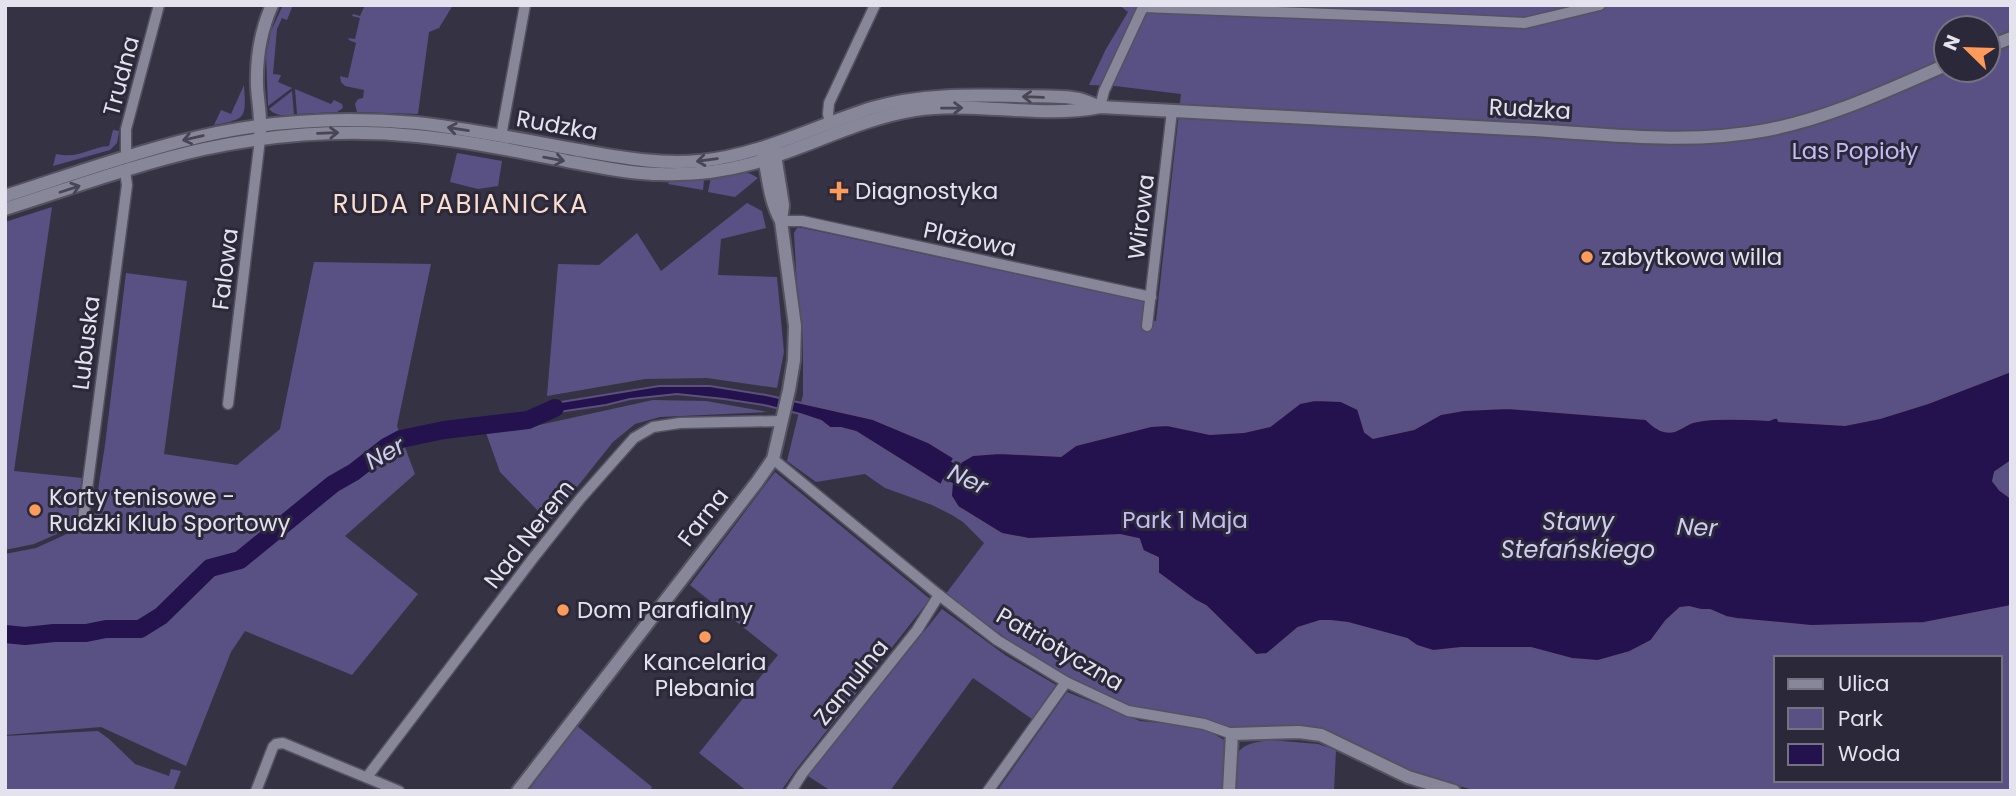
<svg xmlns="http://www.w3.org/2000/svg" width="2016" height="796" font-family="Poppins,sans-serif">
	<rect width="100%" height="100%" fill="#353343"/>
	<g fill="#595184" fill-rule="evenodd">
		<path d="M283,5h10l-6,15 -5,-2 -5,11 -4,45 8,1 -3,7 14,6 -24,18 -2,-51 5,-24z"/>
		<path d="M365,5h88l-14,23 -10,4 -11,82 -61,-2 -2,-8 3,-5 5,-1 1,-8 -19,-4 -4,-4 -1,-6 8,2 8,-35 -7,-3 -1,-2 7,1 5,-21 -8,-2 1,-2 7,2z"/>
		<path d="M1119,5h892v786h-534l-72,-20 -80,-40 -99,-3 -38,-12 -54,-6 -75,-34 -114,-81 39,-52 -21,-21 -11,-7 -20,-10 -47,-17 -20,-14 -49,8 -29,-21 16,-66v-59l-6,-49 -3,-54 3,-5h6l343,74 -4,17 14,2 25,-227 -66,-8 -26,-1 17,-36 22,-37zM1946,28h42v42h-42zM1776,658h224v122h-224z"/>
		<path d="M244,85c2,33 3,34 -30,40l7,-15 10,4z"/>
		<path d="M295,89l36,15 3,-4 8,4 1,4 -6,4 -40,2z"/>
		<path d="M292,91l2,24c-9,0 -18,2 -25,-6z"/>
		<path d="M113,130l6,1 -2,12 -7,7 -57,16 3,-12c24,5 31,-6 53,-8z"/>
		<path d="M457,153l45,8 -4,25 -20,3 -28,-7z"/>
		<path d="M743,172l8,2 7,4 -23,19 -27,-5 3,-15z"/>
		<path d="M702,178l2,2 -1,10 -35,-6 2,-4z"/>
		<path d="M747,203l15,8 4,17 -45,11 -3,36 59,2 7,75 -7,36 -70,-10 -62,1 -98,17 11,-132 41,1 38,-32 24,38z"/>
		<path d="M52,207l-38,264 68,7 -7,48 -41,18 -29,6v-328z"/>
		<path d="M314,262l117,2 -34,162 18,48 -70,62 73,58 -66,81 -107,-44 -14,21 -45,114 -85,-39 -96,8v-181l31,-6 57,-26 12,-77 21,-172 61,8 -23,173 73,11 43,-36z"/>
		<path d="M653,400l53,1 62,11 -108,5 -25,7 -22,18 -64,80 -49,-50 -15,-42 45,-3z"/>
		<path d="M775,472l155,127 -135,172 -14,20h-34l-48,-38 79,-98 -88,-70z"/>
		<path d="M942,609l63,46 51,30 -24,34 -59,-41 -83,113h-59l-23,-15z"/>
		<path d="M1067,692l73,29 63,6 21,13 -2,51h-225z"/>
		<path d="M577,726l75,61 -2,4h-122z"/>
		<path d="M98,731l11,8 26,25 34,12 2,-7 10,2 -8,20h-168v-55z"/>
		<path d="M1270,740l48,4 18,6 -2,41h-99c0,-36 -5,-46 35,-51z"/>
	</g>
	<g fill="#23124d" stroke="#5d507d" stroke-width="2">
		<path d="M2011,371v90l-16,11 -2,9 7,9 11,8v108l-87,17 -113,3 -74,-7 -11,-2 -16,-7h-9l-12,-3 -9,1 -14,13 -15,20 -21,11 -32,9 -26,-2 -41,-11h-70l-28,3 -16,-5 -10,-7 -59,-16 -17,-2h-11l-22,7 -31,26 -11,1 -50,-49 -10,-5 -38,-28v-15l-15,-7 -4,-12 -19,-4 -91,4 -27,-5 -44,-27 -7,-11 1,-14 9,-20 12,-7 27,-2 61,3 15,-11 75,-19 16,-1 43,9 34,-2 26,-6 30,-23 15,-3 26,1 17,8 7,23 8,6 41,-9 27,-15 23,-4 44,-2 138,11c5,5 11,11 18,12 11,3 18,-4 26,-8 17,-7 60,-4 79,-3l8,-3 2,4 66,4 35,-7 48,-15z"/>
		<path d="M659,386h51l56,9 107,24 55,23 26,16 -13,27 -85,-53 -15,-4h-11l-9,-7 -21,-7 -36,-9 -40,-6 -47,-5 -47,5 -24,6 -54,8 -17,5v-8l14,-6z"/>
	</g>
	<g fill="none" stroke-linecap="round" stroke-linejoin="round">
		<g stroke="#23124d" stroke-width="18">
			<path d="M926,459l50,26"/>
			<path d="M5,634l20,2 29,-3h32l20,-4h34l21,-13 49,-48 30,-8 93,-76 21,-12 32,-25 15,-8 43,-9 84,-10 27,-12"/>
		</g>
		<g stroke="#545260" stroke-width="13">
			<g id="minor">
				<path d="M1143,7l238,9 144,7 75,-18"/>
				<path d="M1100,107l4,-16 40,-86"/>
				<path d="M830,123l-2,-9 1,-11 46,-98"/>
				<path d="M501,136l24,-131"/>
				<path d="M126,158v-29l33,-124"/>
				<path d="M781,221h21l349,76"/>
				<path d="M1147,326l25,-215"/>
				<path d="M228,404l32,-265"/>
				<path d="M773,459l166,136 58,45 69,42 62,29 76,13 28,10"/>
				<path d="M83,520l44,-335 -2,-14"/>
				<path d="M367,777l167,-220 46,-58 54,-61 19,-11 27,-4 102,-2"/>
				<path d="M256,791l17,-44 3,-3 7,-1 116,48"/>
				<path d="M791,791l11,-17 115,-144 22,-35"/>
				<path d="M988,791l78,-109"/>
			</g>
		</g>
		<g stroke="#545260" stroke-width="16">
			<g id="tertiary">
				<path d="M1988,47l23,-9"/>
				<path d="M260,132c1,-15 -2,-30 -3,-45 -1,-29 3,-55 15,-82"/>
				<path d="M774,149l9,56 -2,16"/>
				<path d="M5,196c59,-19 118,-40 177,-55 76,-20 157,-25 235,-18 54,6 107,17 161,27 41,7 81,15 122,11 61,-6 115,-35 172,-53 47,-14 96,-13 145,-12 20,1 42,-1 62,3 7,2 14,5 21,8"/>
				<path d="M5,209c66,-21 132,-45 199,-60 70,-15 142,-20 213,-13 52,5 104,16 155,26 29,5 59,12 89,12 30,1 60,-2 89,-10 56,-15 108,-45 165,-54 62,-9 125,9 185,-3 138,8 276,15 413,22 84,4 171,17 254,1 63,-12 121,-40 179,-65"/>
				<path d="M518,791l239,-309 16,-23 16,-69 5,-30 1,-34 -14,-105c-12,-21 -13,-46 -18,-69"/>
				<path d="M1229,791l3,-57 67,-2 22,3 87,42 46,14"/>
			</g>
		</g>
		<use href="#minor" stroke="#888699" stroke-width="10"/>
		<use href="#tertiary" stroke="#888699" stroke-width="12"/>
	</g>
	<defs><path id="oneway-shaft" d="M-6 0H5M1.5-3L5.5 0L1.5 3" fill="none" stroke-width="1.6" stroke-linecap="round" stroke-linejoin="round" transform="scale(1.75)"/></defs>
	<g stroke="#474556">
		<use href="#oneway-shaft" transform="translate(1033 97) rotate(-178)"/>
		<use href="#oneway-shaft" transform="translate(952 108) rotate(-1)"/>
		<use href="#oneway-shaft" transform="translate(458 129) rotate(-171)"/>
		<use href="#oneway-shaft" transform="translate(328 133) rotate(-2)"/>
		<use href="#oneway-shaft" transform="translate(193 138) rotate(167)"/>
		<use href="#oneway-shaft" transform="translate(554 159) rotate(10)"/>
		<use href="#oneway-shaft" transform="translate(707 160) rotate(173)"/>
		<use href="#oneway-shaft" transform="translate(70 189) rotate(-18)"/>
	</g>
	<g fill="#ff9b5a" stroke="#2b2939" stroke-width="2.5">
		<path d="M835.5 180.5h7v7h7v7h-7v7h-7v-7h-7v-7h7z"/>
		<circle cx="1587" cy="257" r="7"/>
		<circle cx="35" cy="510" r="7"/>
		<circle cx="563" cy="610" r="7"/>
		<circle cx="705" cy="637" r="7"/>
	</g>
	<g text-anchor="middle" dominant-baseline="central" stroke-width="6" stroke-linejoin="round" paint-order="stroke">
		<g font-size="23" fill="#e3e2ed" stroke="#2b2939">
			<text transform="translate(121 76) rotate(-75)">Trudna</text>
			<text transform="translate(1530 109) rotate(3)">Rudzka</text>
			<text transform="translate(557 125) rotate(10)">Rudzka</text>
			<text transform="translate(1141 217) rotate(-83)">Wirowa</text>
			<text transform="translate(970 239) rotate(12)">Plażowa</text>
			<text transform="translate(225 269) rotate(-83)">Falowa</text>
			<text transform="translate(86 343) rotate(-83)">Lubuska</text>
			<text transform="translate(703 517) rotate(-52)">Farna</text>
			<text transform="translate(529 534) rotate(-52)">Nad Nerem</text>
			<text transform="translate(1060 649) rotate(30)">Patriotyczna</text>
			<text transform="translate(851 682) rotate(-51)">Zamulna</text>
		</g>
		<g font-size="23" fill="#c4bcf5" stroke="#2b2939">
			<text x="1855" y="151">Las Popioły</text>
			<text x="1185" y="520">Park 1 Maja</text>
		</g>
		<g font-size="23" fill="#e3e2ed" stroke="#2b2939" text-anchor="start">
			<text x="855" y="191">Diagnostyka</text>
			<text x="1601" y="257">zabytkowa willa</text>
			<text x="49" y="497">Korty tenisowe -<tspan x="49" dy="26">Rudzki Klub Sportowy</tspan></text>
			<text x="577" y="610">Dom Parafialny</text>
			<text x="705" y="662" text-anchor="middle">Kancelaria<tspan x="705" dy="26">Plebania</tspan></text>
		</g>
		<g font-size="24" font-style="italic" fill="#cfcbf1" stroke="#2b2939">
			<text transform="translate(385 453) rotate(-29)">Ner</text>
			<text transform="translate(968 479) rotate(25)">Ner</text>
			<text x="1578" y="521">Stawy<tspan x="1578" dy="28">Stefańskiego</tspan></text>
			<text transform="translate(1697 527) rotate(3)">Ner</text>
		</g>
		<g font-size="26" letter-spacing="2" fill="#faddcc" stroke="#2b2939">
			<text x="461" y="204">RUDA PABIANICKA</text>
		</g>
	</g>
	<rect width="2016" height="796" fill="none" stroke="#e3e2ed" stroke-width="14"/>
	<rect x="1774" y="656" width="228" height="126" fill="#2b2939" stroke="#757381" stroke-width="2"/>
	<rect x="1788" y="679" width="35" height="10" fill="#888699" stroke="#757381" stroke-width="2"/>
	<text x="1838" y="691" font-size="21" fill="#e3e2ed">Ulica</text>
	<rect x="1788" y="708" width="35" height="21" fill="#595184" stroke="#757381" stroke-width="2"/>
	<text x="1838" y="726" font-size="21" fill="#e3e2ed">Park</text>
	<rect x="1788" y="744" width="35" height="21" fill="#23124d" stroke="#757381" stroke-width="2"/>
	<text x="1838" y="761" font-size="21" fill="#e3e2ed">Woda</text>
	<g transform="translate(1967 49) rotate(293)"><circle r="33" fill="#2b2939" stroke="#757381" stroke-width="2"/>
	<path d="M0-5L12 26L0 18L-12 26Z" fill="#ff9b5a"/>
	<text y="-10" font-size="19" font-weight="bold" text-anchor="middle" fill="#e3e2ed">N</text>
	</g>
</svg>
